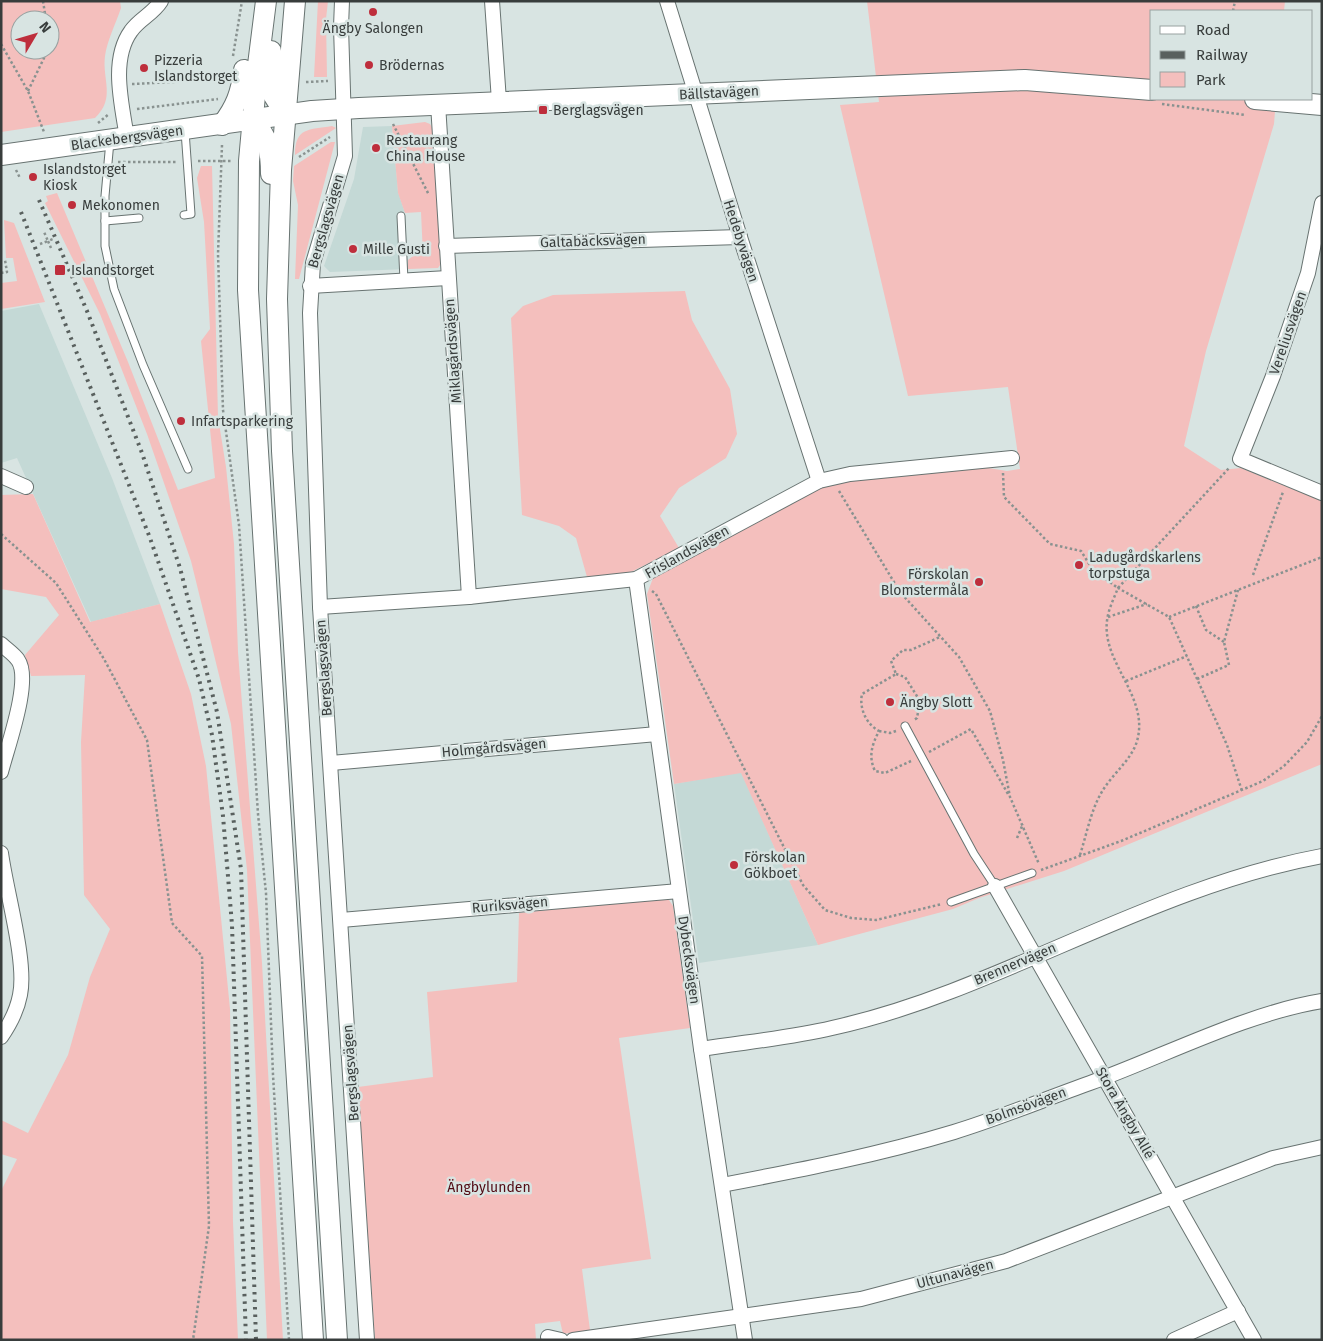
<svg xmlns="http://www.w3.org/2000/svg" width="1323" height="1341" font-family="'Fira Sans',sans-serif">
	<rect width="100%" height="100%" fill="#d8e4e2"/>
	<g fill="#c4d9d6">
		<path d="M392,126l6,66 7,21 3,56 -78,3 -6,-6 30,-87 9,-52z"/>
		<path d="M39,304l73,174 48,126 -69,18 -74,-164 -16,5v-152z"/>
		<path d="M741,772l77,173 -119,18 -25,-179z"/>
	</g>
	<g fill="#f4bfbd" fill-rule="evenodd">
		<path d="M1,1h119l1,7c-5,15 -14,33 -16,48 -3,24 11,42 -10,62l-94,14zM20,20h30v30h-30z"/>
		<path d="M318,1h10l-2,18 1,58h-13z"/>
		<path d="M867,1h418l-1,10h-132v88h124l-2,25 -68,227 -22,95 37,24 20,-2 81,33v263l-258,107 -85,27 -26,11 -135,36 -77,-172 -67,11 -27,-190 6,-16 8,-6 160,-87 94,-12 73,-5 19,3 13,-2 -12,-82 -100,9 -68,-291 39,-3z"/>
		<path d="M425,122l5,2 4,7 8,131 -4,6 -30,1v-9l5,-4 10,-1 -2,-43 -16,1 -7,-20 -6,-67z"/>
		<path d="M332,126l4,2 -41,27c0,-28 14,-25 37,-29z"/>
		<path d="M331,142h4l-36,137h-4l3,-74 -5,-24 1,-15z"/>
		<path d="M201,166h11l6,251 8,50 8,77 4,108 24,311 21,377h-16l-20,-470 -16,-146 -40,-163 -44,-127 -47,-120 -55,-111 3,-2 -2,-5 11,-3 71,169 50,128 37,-12 -14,-137 9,-12 -6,-107 -7,-44z"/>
		<path d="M4,220l10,3 31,79 -44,7v-26l16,-2 -4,-23h-7z"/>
		<path d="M685,291l7,29 38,69 7,45 -11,24 -47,30 -19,28 19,32 -46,23 -13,4 -33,2 -11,-39 -17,-12 -37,-11 -11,-197 12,-12 30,-11z"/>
		<path d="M33,494l57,128 70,-18 31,90 15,72 24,243 3,213 5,118h-237v-149l16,-32 -16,-5v-34l27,13 40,-78 22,-78 20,-48 -26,-34 -3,-153 4,-67 -54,1 -6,-21 34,-40 -13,-18 -45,-8v-94z"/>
		<path d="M664,898l5,2 4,6 17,122 -71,10 32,221 -69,10 8,61 -27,4 -3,-13 -25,3 1,16h-161l-17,-253 75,-10 -6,-85 90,-10 2,-69z"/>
	</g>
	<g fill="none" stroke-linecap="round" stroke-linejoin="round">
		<g stroke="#687371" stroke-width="9">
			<g id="lane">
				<path d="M110,141l-5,55v50l9,43 29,76 45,104"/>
				<path d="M184,215l7,-1 -6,-83"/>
				<path d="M401,216l3,64"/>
				<path d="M105,221l34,-3"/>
				<path d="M905,726l69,128 21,32"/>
				<path d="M951,902l81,-29"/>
			</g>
		</g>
		<g stroke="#687371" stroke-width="16">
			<g id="street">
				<path d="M342,1l-1,26 4,129 -32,107 -3,50 10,294 47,733"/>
				<path d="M492,1l7,100"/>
				<path d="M667,1l73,236 79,244"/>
				<path d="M438,104l31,493"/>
				<path d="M127,138c-5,-33 -17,-78 4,-107 8,-12 22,-17 30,-30"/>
				<path d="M1322,203l-14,70 -35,103 -33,83 82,34"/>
				<path d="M446,246l294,-9"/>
				<path d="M310,286l138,-8"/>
				<path d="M1,476l25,11"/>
				<path d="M636,579l65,470 44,291"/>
				<path d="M320,607l149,-10 167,-18 183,-98 31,-7 162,-16"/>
				<path d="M1,644c5,5 13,10 17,16 14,20 -11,88 -17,112"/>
				<path d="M331,763l326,-29"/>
				<path d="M1,853c5,38 26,109 19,142 -3,16 -10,29 -19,42"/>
				<path d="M995,886l259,454"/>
				<path d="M341,920l338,-29"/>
				<path d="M701,1049c44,-7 89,-11 131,-21 41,-9 81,-22 120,-37 122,-47 240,-111 370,-135"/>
				<path d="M722,1185c78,-15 156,-30 232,-53 46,-14 91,-33 136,-49 72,-26 157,-70 232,-82"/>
				<path d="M548,1337l13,3"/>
				<path d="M573,1340l288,-41 145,-38 267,-103 49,-11"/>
				<path d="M1174,1340l64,-29"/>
			</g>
		</g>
		<g stroke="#687371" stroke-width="22">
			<g id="secondary">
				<path d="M266,1l-9,72 -8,88 -1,129 65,1050"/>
				<path d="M295,1l-14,169 -4,129 5,152 55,889"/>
				<path d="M271,51l1,42 14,22"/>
				<path d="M1255,99l67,6"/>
				<path d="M252,122c17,13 19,32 19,52"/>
				<path d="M222,125c14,-18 19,-32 22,-55"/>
				<path d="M1,155l311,-44 47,-3 666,-28 127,10"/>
			</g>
		</g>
		<g stroke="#899290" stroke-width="2.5" stroke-dasharray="2.5 2.5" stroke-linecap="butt">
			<path d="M43,1l3,19"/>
			<path d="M1233,11l2,-10"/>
			<path d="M1,44l27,47 16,41"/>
			<path d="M233,56l9,-55"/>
			<path d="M306,82l22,-1"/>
			<path d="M132,84l84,-4 7,4"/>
			<path d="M28,91l16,-33 1,-8"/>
			<path d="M1162,104l84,11"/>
			<path d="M137,109l81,-10"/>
			<path d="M98,123l11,-9"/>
			<path d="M393,124l36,71"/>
			<path d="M222,145l-4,109 5,156 16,115 19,289 8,79 7,182 16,265"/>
			<path d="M299,157l31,-20"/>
			<path d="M198,161h34"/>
			<path d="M118,162h59"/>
			<path d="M16,170l4,8"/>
			<path d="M40,244l8,-3 -4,-9"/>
			<path d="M51,248l-3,-7 5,-2"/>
			<path d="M1,273l6,-1 -2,-12"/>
			<path d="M1003,473l1,24 46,47 31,7 12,19 25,18 112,-121"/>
			<path d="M839,491l61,101 59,65 31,54 13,49 7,37 29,67"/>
			<path d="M1,534l55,49 48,76 43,81 25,183 30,33 7,270 -16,114"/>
			<path d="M1253,575l30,-83"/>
			<path d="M652,591l4,3 147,291 22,25 26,8 25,2 66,-16"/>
			<path d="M1196,606l10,24 18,12"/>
			<path d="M1108,617l39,-13"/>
			<path d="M1169,617l153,-60"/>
			<path d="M896,674l9,3 15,24 -3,17 -3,2"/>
			<path d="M1197,679l32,-14 -5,-23 14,-52"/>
			<path d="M1126,681l61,-25"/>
			<path d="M879,731l11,2 6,-2"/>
			<path d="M929,752l42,-23 37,65"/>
			<path d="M911,761l-26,12 -10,-2c-7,-15 -3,-26 4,-40 -13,-7 -20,-23 -17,-37l34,-20 -5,-13 12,-11h8l29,-13"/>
			<path d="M1017,838l6,-14"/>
			<path d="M1080,855c7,-22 11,-46 23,-65 11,-18 31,-32 35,-53 9,-42 -36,-75 -31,-116 1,-11 7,-23 11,-33l51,29 58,128 15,46"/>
			<path d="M1041,870l80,-29 142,-60 21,-15 23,-24 15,-26"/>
		</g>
		<use href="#lane" stroke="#fff" stroke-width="7"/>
		<use href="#street" stroke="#fff" stroke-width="14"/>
		<use href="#secondary" stroke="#fff" stroke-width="20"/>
		<g stroke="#59605e" stroke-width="4" stroke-dasharray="2.5 5" stroke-linecap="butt">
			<path d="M39,200l48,111 55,142 38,115 37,144 24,157 15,471"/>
			<path d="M21,212l129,326 49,141 13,56 11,81 9,109 14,415"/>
		</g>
	</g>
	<g fill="#be2e3c" stroke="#d8e4e2" stroke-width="2">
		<circle cx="373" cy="12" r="5"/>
		<circle cx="369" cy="65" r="5"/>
		<circle cx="144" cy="68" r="5"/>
		<rect x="538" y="105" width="10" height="10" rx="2.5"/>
		<circle cx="376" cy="148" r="5"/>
		<circle cx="33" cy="177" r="5"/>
		<circle cx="72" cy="205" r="5"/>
		<circle cx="353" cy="249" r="5"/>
		<rect x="54" y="264" width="12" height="12" rx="2.5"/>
		<circle cx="181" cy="421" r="5"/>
		<circle cx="1079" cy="565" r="5"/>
		<circle cx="979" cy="582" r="5"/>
		<circle cx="890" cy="702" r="5"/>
		<circle cx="734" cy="865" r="5"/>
	</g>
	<g text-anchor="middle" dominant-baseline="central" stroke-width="5" stroke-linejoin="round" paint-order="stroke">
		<g font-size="14" fill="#383d3c" stroke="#d8e4e2" text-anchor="start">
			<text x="373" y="28" text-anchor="middle">Ängby Salongen</text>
			<text x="154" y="60">Pizzeria<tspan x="154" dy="16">Islandstorget</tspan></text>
			<text x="379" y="65">Brödernas</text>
			<text x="553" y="110">Berglagsvägen</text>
			<text x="386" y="140">Restaurang<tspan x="386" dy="16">China House</tspan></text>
			<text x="43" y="169">Islandstorget<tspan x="43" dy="16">Kiosk</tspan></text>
			<text x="82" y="205">Mekonomen</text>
			<text x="363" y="249">Mille Gusti</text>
			<text x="71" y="270">Islandstorget</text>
			<text x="191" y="421">Infartsparkering</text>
			<text x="1089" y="557">Ladugårdskarlens<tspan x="1089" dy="16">torpstuga</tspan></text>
			<text x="969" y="574" text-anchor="end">Förskolan<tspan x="969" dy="16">Blomstermåla</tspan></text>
			<text x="900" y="702">Ängby Slott</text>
			<text x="744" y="857">Förskolan<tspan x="744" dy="16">Gökboet</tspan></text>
		</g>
		<g font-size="14" fill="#383d3c" stroke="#d8e4e2">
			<text transform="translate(719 93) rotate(-3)">Bällstavägen</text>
			<text transform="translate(127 138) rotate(-8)">Blackebergsvägen</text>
			<text transform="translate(326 221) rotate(-74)">Bergslagsvägen</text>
			<text transform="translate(593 241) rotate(-2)">Galtabäcksvägen</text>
			<text transform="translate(741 241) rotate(72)">Hedebyvägen</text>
			<text transform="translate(1288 333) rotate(-71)">Vereliusvägen</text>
			<text transform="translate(453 351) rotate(-94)">Miklagårdsvägen</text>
			<text transform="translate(687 552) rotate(-29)">Frislandsvägen</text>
			<text transform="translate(324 668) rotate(-94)">Bergslagsvägen</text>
			<text transform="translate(494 748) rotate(-5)">Holmgårdsvägen</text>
			<text transform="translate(510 905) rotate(-5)">Ruriksvägen</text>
			<text transform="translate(689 960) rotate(82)">Dybecksvägen</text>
			<text transform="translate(1015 964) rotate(-23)">Brennervägen</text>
			<text transform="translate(351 1073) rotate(-94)">Bergslagsvägen</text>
			<text transform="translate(1026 1106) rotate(-20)">Bolmsövägen</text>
			<text transform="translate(1125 1113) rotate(60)">Stora Ängby Allé</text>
			<text transform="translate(955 1274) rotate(-15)">Ultunavägen</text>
		</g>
		<g font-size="14" fill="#510a13" stroke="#d8e4e2">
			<text x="489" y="1187">Ängbylunden</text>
		</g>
	</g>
	<rect width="1323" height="1341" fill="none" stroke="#383d3c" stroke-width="5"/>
	<rect x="1150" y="10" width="162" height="90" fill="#d8e4e2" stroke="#98a1a0"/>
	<rect x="1160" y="26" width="25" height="8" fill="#ffffff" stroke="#98a1a0"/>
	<text x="1196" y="35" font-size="15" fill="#383d3c">Road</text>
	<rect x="1160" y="51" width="25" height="8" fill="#59605e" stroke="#98a1a0"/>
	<text x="1196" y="60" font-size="15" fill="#383d3c">Railway</text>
	<rect x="1160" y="72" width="25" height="15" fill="#f4bfbd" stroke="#98a1a0"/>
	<text x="1196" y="85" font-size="15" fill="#383d3c">Park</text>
	<g transform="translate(35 35) rotate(52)"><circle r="24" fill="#d8e4e2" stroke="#98a1a0"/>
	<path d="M0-4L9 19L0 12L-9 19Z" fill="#be2e3c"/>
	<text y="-8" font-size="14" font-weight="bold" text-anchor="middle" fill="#383d3c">N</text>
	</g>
</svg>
